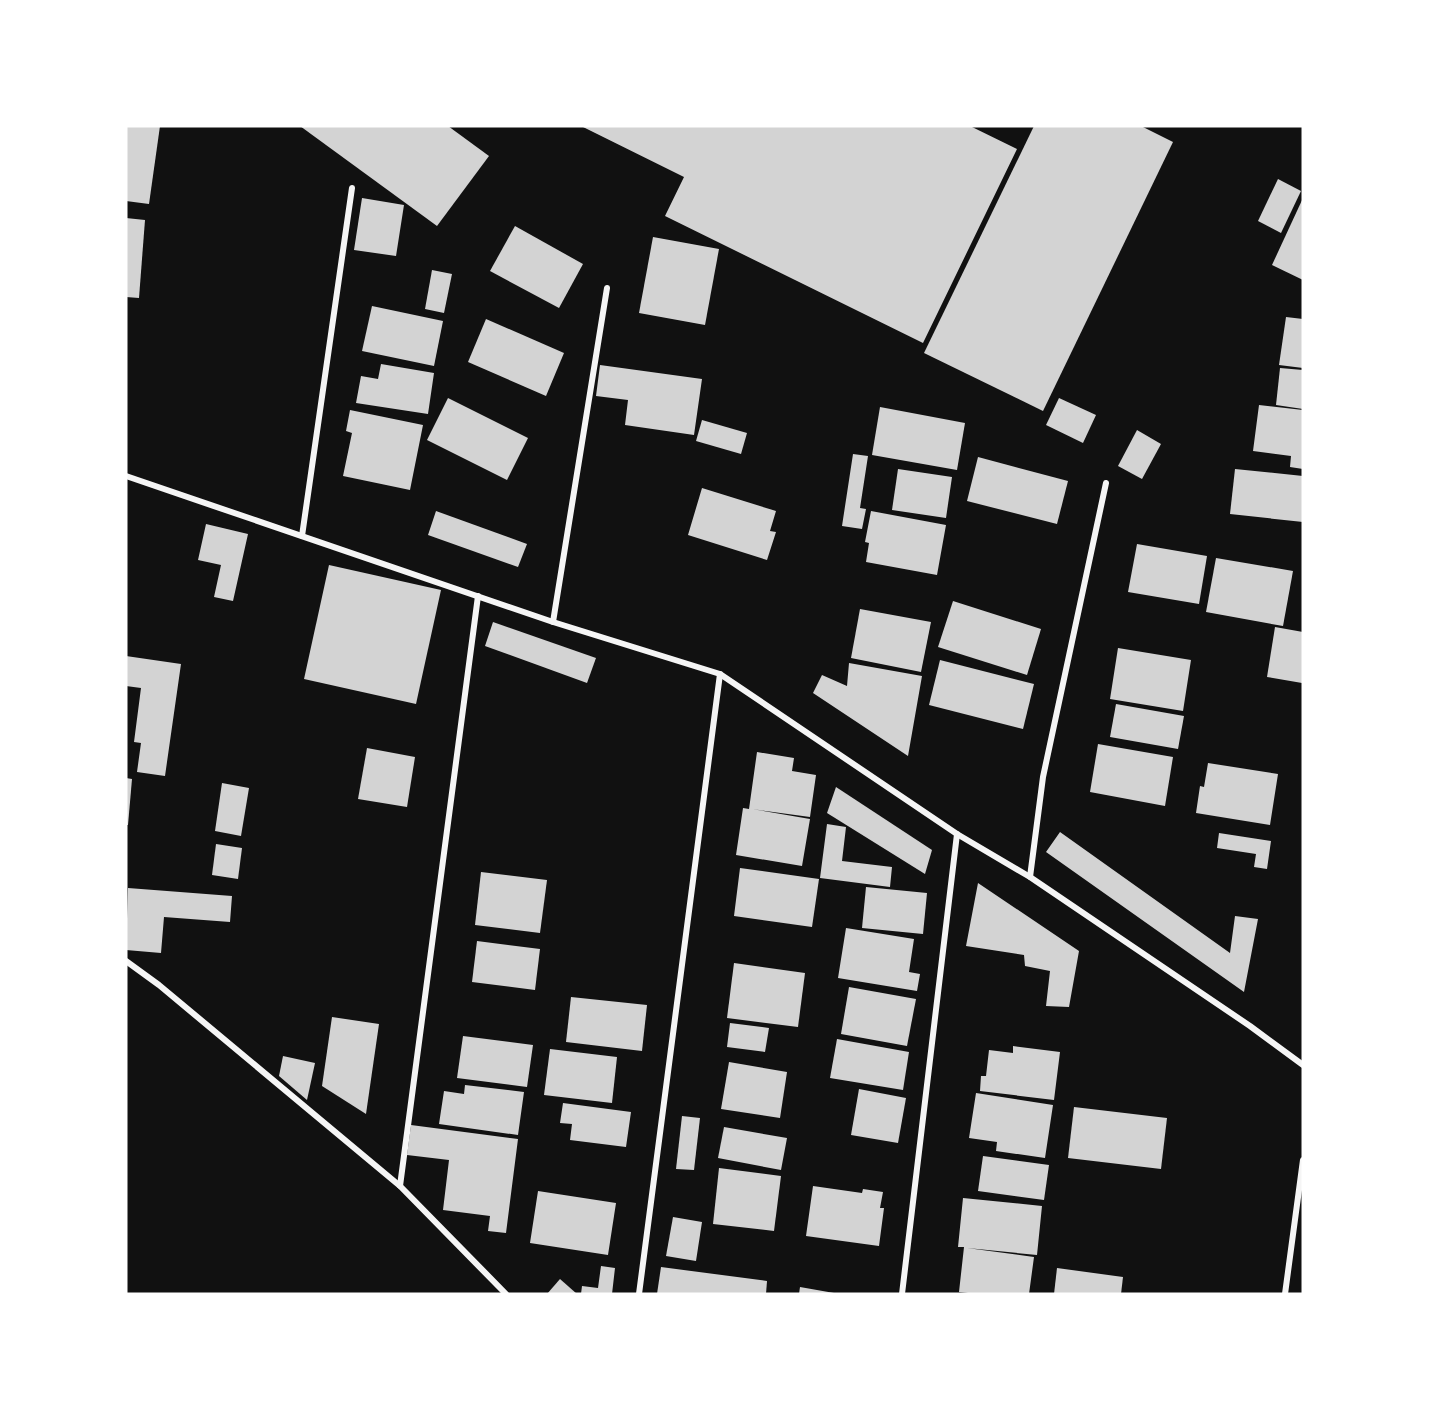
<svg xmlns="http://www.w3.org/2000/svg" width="1429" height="1420" font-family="Helvetica,sans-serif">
	<rect width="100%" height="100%" fill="#111"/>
	<g fill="#d3d3d3">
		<path d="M126,126h34l-11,78 -23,-3z"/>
		<path d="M300,126h148l41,30 -52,70z"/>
		<path d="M581,126h389l47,23 -94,194 -258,-127 19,-39z"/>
		<path d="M1034,126h107l32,16 -130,269 -119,-58z"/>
		<path d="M1278,179l23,12 -20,42 -23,-12z"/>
		<path d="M362,198l42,7 -8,51 -42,-6z"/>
		<path d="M1303,198v82l-31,-15z"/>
		<path d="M126,218l19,2 -6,78 -13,-1z"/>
		<path d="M515,226l68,38 -24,44 -69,-37z"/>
		<path d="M653,237l66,12 -14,76 -66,-12z"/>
		<path d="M432,270l20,4 -8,39 -19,-4z"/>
		<path d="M372,306l71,15 -9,45 -72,-15z"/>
		<path d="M1286,317l17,2v49l-24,-3z"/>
		<path d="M486,319l78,34 -18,43 -78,-34z"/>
		<path d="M381,364l53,9 -6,41 -72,-11 5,-27 17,3z"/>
		<path d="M600,365l102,14 -8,56 -69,-10 3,-25 -32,-4z"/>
		<path d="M1280,368l23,2v39l-27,-4z"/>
		<path d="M448,398l80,40 -21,42 -80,-40z"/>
		<path d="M1059,398l37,17 -13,28 -37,-18z"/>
		<path d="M1259,405l44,5v59l-13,-2 1,-11 -38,-5z"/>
		<path d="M880,407l85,16 -8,47 -85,-15z"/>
		<path d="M350,410l73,15 -13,65 -67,-14 9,-43 -6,-2z"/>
		<path d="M702,420l45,13 -6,21 -45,-13z"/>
		<path d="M1137,430l24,14 -19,35 -24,-13z"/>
		<path d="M853,454l15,2 -8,52 6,1 -4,20 -20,-3z"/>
		<path d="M978,457l90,24 -11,43 -90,-23z"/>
		<path d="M898,469l54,8 -6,41 -54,-8z"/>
		<path d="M1235,469l68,7v46l-73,-8z"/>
		<path d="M702,488l74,23 -6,20 6,1 -9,28 -79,-25z"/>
		<path d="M436,511l91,33 -9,23 -90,-32z"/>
		<path d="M871,511l75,14 -9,50 -71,-13 3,-19 -4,-1z"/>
		<path d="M206,524l42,10 -15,67 -19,-4 7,-32 -23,-5z"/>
		<path d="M1137,544l70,12 -8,48 -71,-12z"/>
		<path d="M1216,558l77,13 -10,55 -77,-14z"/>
		<path d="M329,565l112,25 -25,114 -112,-25z"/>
		<path d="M953,601l88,28 -14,46 -89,-28z"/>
		<path d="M860,609l71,13 -10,50 -70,-14z"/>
		<path d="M493,622l103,36 -9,25 -102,-37z"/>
		<path d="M1275,627l28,5 -1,51 -35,-6z"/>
		<path d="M1118,648l73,12 -8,51 -73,-12z"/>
		<path d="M126,656l55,8 -16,112 -28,-4 4,-29 -7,-1 7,-54 -15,-2z"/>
		<path d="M940,660l94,24 -11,45 -94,-24z"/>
		<path d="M849,663l73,13 -14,80 -95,-63 9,-18 25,11z"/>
		<path d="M1116,704l68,12 -6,33 -68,-12z"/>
		<path d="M1098,744l75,13 -8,49 -75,-14z"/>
		<path d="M367,748l48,9 -8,50 -49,-8z"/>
		<path d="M757,752l37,6 -2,13 24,4 -6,42 -58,-8 58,10 -8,47 -66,-11 7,-47 6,1z"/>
		<path d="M1208,763l70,11 -8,51 -74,-12 4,-27 4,1z"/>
		<path d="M126,778l6,1 -4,46h-2z"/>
		<path d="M222,783l27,5 -8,48 -26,-5z"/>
		<path d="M836,787l96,63 -7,24 -98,-61z"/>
		<path d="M827,824l19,3 -4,34 50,6 -2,20 -70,-9z"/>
		<path d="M1060,832l170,121 5,-37 23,3 -14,73 -198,-140z"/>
		<path d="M1219,833l52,8 -4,28 -13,-2 2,-13 -39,-6z"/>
		<path d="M216,844l26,4 -4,31 -26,-4z"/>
		<path d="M740,868l79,11 -7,48 -78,-11z"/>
		<path d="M481,872l66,8 -7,53 -65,-8z"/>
		<path d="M978,883l101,68 -10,56 -23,-1 4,-35 -25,-5 -1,-11 -58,-9z"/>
		<path d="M866,887l61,6 -4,41 -61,-6z"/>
		<path d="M128,888l104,8 -2,26 -66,-5 -3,36 -35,-3z"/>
		<path d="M846,928l68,11 -5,33 11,2 -3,17 -79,-13z"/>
		<path d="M477,941l63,8 -5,41 -63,-8z"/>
		<path d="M734,963l71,10 -7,54 -71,-9z"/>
		<path d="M849,987l67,12 -9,47 -66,-12z"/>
		<path d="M571,997l76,8 -5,46 -76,-9z"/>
		<path d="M332,1017l47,7 -13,90 -44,-28z"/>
		<path d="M730,1023l39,5 -4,24 -38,-5z"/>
		<path d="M463,1036l70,9 -6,42 -70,-9z"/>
		<path d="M837,1039l72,13 -6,38 -73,-12z"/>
		<path d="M1013,1046l47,6 -6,48 -74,-9 1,-15h5l3,-26 24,3z"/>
		<path d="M550,1049l67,8 -5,46 -68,-8z"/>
		<path d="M283,1056l32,7 -8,37 -28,-24z"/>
		<path d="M729,1062l58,10 -7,46 -59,-9z"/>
		<path d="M465,1085l59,7 -6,43 -79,-11 5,-33 20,3z"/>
		<path d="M859,1089l47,9 -8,45 -47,-8z"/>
		<path d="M976,1093l77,12 -8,53 -49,-7 1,-9 -28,-4z"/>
		<path d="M563,1103l68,9 -5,35 -56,-7 2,-16 -12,-1z"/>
		<path d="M1074,1107l93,11 -6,51 -93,-11z"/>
		<path d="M682,1116l18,2 -6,52 -18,-1z"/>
		<path d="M411,1125l107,14 -12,94 -18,-2 2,-15 -47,-6 6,-50 -42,-5z"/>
		<path d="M724,1127l63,11 -6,32 -63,-12z"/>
		<path d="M983,1156l66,9 -5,35 -66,-9z"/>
		<path d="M719,1168l62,8 -7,55 -61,-7z"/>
		<path d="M813,1186l49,7 1,-4 20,3 -3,16h4l-5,38 -73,-10z"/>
		<path d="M538,1191l78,12 -8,52 -78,-12z"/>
		<path d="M963,1198l79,8 -5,49 -70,-7 67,9 -5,37h-52l-18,-2 5,-45h-6z"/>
		<path d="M673,1217l29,5 -6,39 -30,-5z"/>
		<path d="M601,1266l14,2 -3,26h-31l1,-8 16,2z"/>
		<path d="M661,1267l106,14 -1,13h-109z"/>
		<path d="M1057,1268l66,9 -2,17h-67z"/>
		<path d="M560,1279l17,15h-30z"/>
		<path d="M800,1287l34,6v1h-35z"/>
	</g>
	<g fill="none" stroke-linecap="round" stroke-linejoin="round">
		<g stroke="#f5f5f5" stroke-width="6">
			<path d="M126,476l427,146 167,52 237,160 73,43 220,149 53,39"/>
			<path d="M302,536l50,-348"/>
			<path d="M553,622l54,-334"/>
			<path d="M1030,877l13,-100 63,-294"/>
			<path d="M126,961l33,24 241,201 106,108"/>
			<path d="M400,1186l78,-590"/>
			<path d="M639,1294l81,-620"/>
			<path d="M902,1294l55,-460"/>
			<path d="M1285,1294l18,-134"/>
		</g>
	</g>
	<rect width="1429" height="1420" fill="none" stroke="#ffffff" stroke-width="255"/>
</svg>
